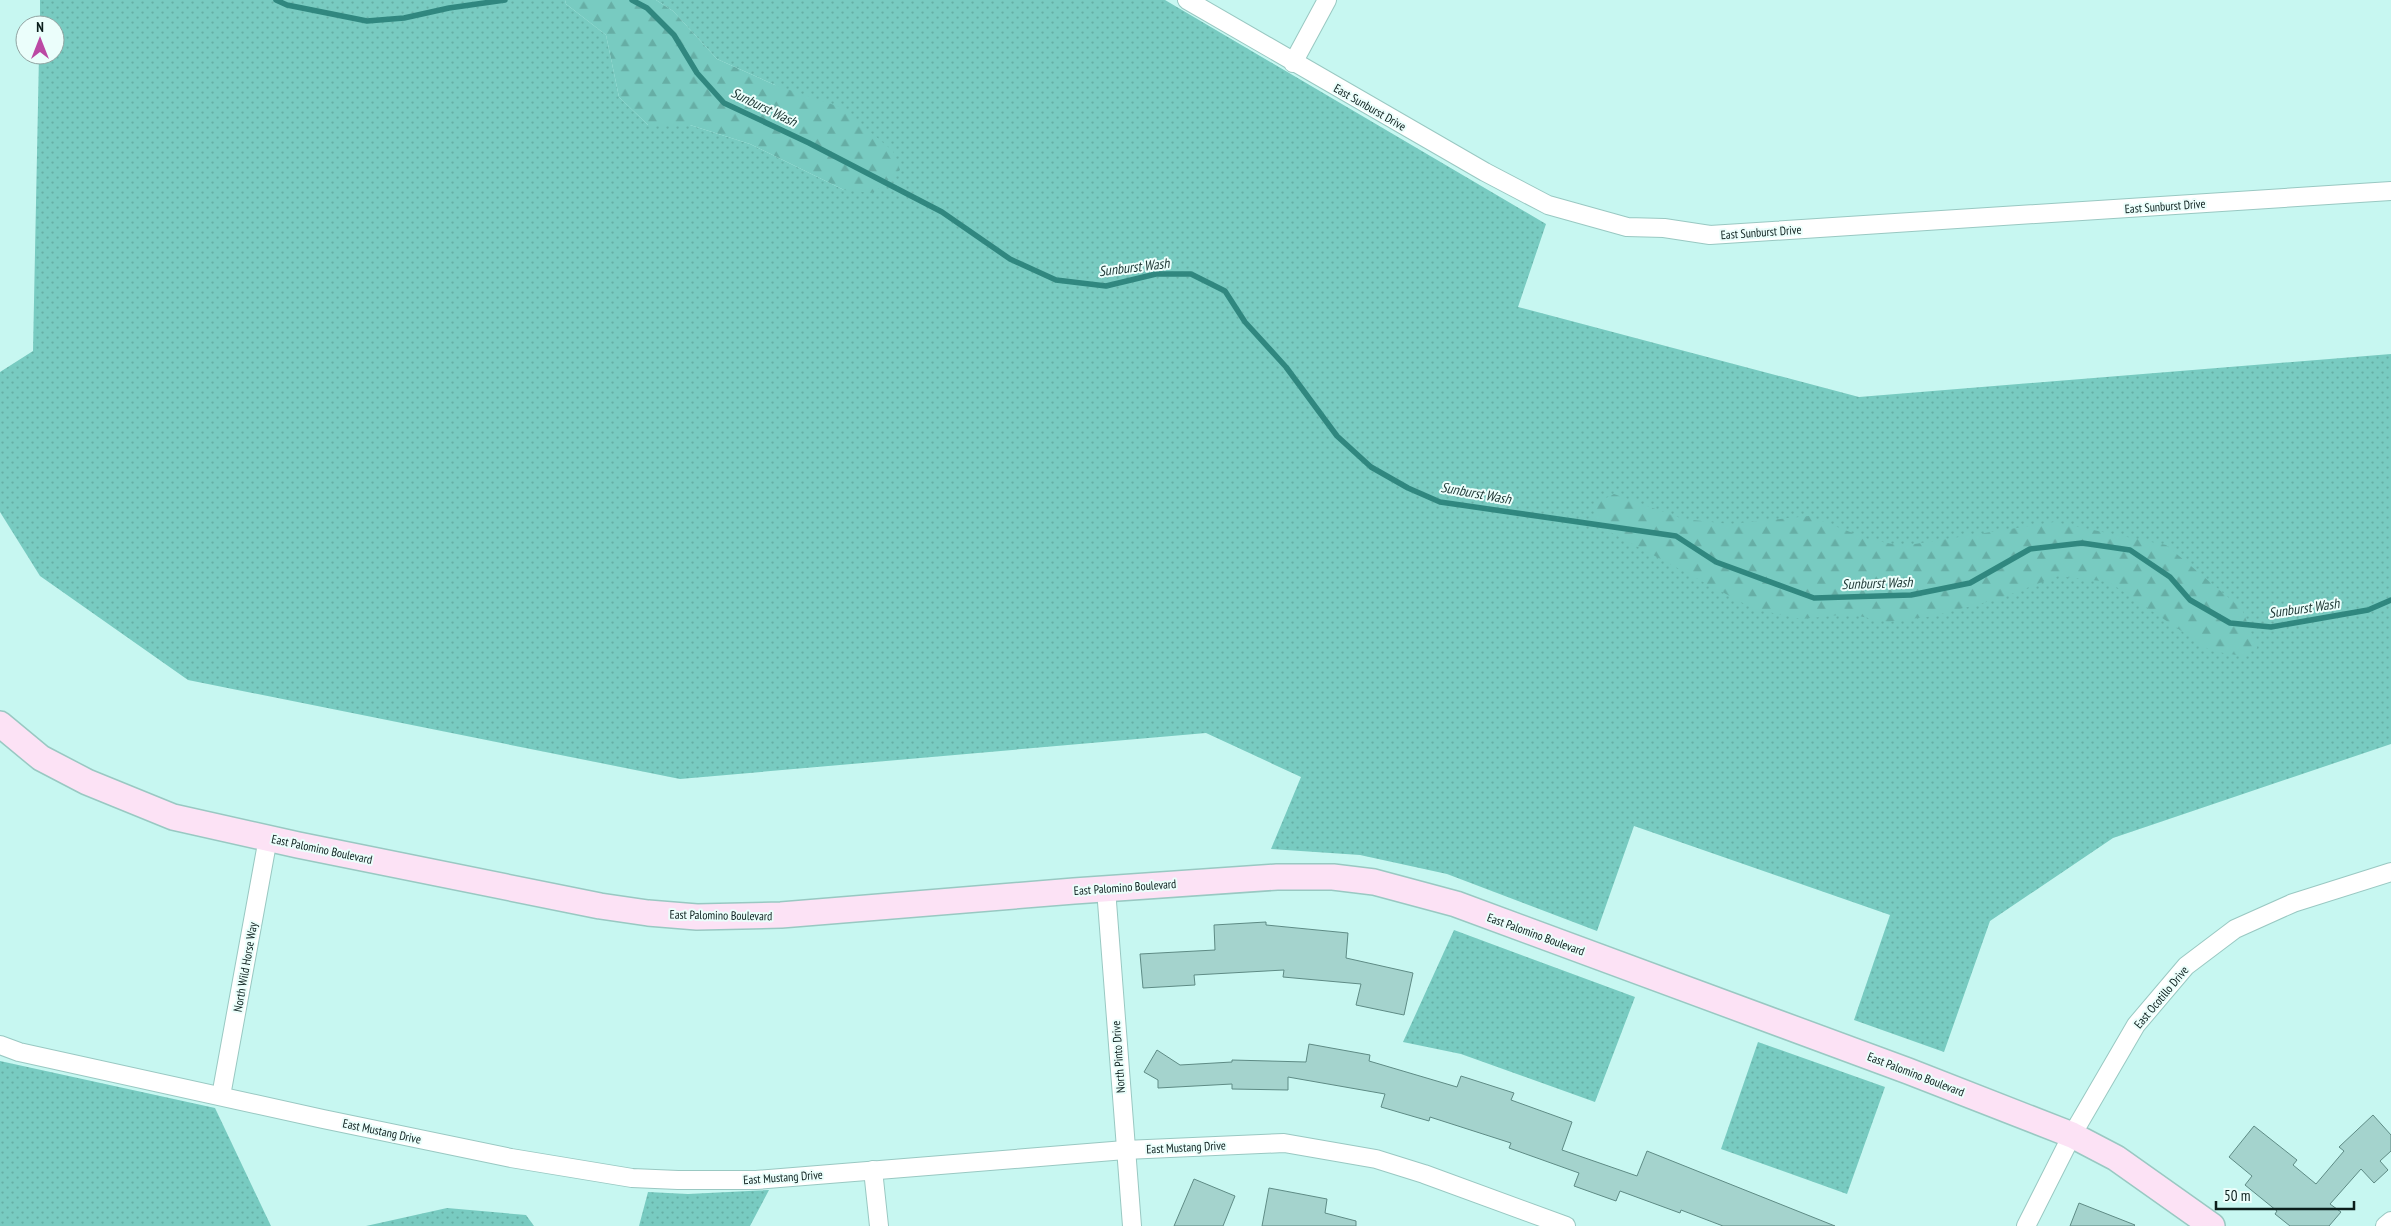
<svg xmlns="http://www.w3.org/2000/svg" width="2391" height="1226" font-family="'PT Sans Narrow',sans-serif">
	<defs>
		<pattern id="grass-dots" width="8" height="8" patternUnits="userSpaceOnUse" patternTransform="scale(1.25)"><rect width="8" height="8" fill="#78cbc1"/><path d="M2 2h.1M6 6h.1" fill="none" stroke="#66aea5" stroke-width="1.8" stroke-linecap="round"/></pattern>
		<pattern id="forest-firs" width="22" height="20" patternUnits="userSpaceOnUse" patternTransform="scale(1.25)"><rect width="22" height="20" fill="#78cbc1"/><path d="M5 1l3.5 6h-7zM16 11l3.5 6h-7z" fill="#66aea5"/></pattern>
	</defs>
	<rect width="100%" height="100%" fill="#c7f7f1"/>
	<g fill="url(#grass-dots)">
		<path d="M40,0h525l1,4 40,31 13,62 29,28h42l60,19 94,46 -69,-105 -58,-26 -44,-48 -17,-11h509l381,224 -28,83 341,90 532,-43v390l-278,94 -123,83 -46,131 -90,-32 36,-105 -256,-89 -37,105 -150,-57 -87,-19 -89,-6 30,-72 -95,-44 -526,46 -492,-99 -148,-104 -40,-64v-140l33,-21 6,-296h16v-30h-15z"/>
		<path d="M1454,930l181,67 -40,105 -134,-48 -58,-12z"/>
		<path d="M1758,1042l127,45 -38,107 -126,-45z"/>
		<path d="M0,1061l215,47 56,118h-271z"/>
		<path d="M769,1190l-19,36h-111l9,-34 40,2z"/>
		<path d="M447,1208l79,7 8,11h-168z"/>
	</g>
	<g fill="url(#forest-firs)">
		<path d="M565,0h91l17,11 44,48 58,26 65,22 53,44 7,19 -27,23 -29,-3 -94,-46 -60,-19h-42l-29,-28 -13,-62 -40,-31z"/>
		<path d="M1614,494l69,25 47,5 79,-8 59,23 34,7 152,-24 112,23 76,64 15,39 -14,8 -32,-5 -102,-69 -51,-6 -60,23 -65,17 -45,6 -39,-8 -48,5 -47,-10 -157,-84 -5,-20z"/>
	</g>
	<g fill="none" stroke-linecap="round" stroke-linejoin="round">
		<g stroke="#30877f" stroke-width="5.5">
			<path d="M276,0l11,5 80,16 37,-3 45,-10 56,-8"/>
			<path d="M632,0l15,8 27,27 23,38 27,30 85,40 133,69 68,47 46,21 50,6 50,-12h35l34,17 20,31 41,45 51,69 34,31 37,21 32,14 236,34 40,26 98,36 97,-3 59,-12 60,-34 52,-6 48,7 40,27 20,23 40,23 41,4 97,-17 23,-10"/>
		</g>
	</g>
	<g fill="#a4d3cd" stroke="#5e8b85">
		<path d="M1266,922v3l82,8 -2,25 67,15 -9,42 -48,-10 5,-21 -78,-7 1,-7 -90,5 1,10 -52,3 -3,-34 75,-4 -1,-25z"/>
		<path d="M1309,1044l61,11 -1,6 88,26 4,-11 53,17 -3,7 61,22 -10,28 75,26 10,-25 188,75h-112l-42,-16 -1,3 -60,-22 -4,10 -42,-15 5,-13 -70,-25 2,-5 -81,-26 -1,4 -48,-14 4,-13 -97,-17v13l-56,-1v-5l-74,4v-8l-14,-8 13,-22 23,15 52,-3v-2l74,2z"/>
		<path d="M2373,1115l18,20v16l-11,10 8,9 -14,13 -13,-14 -31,35 11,8 -12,14h-39l-15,-12 2,-3 -32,-26 7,-9 -23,-19 25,-31 43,34 -4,5 23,19 28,-33 -5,-4z"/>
		<path d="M1194,1179l41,17 -12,30h-49z"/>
		<path d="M1269,1188l58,11 -2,14 31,8v5h-94z"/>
		<path d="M2079,1203l56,22 -1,1h-64z"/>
	</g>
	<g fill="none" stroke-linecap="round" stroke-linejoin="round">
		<g stroke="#99c8c2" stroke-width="20">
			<g id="street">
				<path d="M1187,0l298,172 63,33 79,22 37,1 46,7 681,-44"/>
				<path d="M1293,63l34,-63"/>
				<path d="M1106,889l26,337"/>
				<path d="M0,1045l19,7 304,67 188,39 121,20 46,2h78l369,-30 159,-7 92,16 48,15 142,52"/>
				<path d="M221,1096l47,-258"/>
				<path d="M873,1170l6,56"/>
				<path d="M2026,1226l46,-91 64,-110 50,-59 49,-37 58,-26 98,-31"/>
				<path d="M2385,1226l6,-5"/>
			</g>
		</g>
		<g stroke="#99c8c2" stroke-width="28">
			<path id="secondary" d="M0,724l41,34 46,24 86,35 125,28 302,61 48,7 49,4 84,-2 293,-24 203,-14h56l41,5 82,22 452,167 164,64 44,23 96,68"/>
		</g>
		<use href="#street" stroke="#fff" stroke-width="18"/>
		<use href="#secondary" stroke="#fce2f5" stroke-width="25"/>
	</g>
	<g text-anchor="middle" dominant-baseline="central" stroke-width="4" stroke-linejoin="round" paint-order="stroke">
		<g font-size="12" fill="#0b1e1c" stroke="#ebfefb">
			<text transform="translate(1370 107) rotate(30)">East Sunburst Drive</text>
			<text transform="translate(2165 206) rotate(-4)">East Sunburst Drive</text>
			<text transform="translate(1761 232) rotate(-4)">East Sunburst Drive</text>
			<text transform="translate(322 849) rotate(12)">East Palomino Boulevard</text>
			<text transform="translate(1125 887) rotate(-4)">East Palomino Boulevard</text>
			<text transform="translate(721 915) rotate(1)">East Palomino Boulevard</text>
			<text transform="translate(1536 934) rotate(20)">East Palomino Boulevard</text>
			<text transform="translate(245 967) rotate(-80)">North Wild Horse Way</text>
			<text transform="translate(2161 997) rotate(-50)">East Ocotillo Drive</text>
			<text transform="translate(1118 1057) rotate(-94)">North Pinto Drive</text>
			<text transform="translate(1916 1074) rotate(21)">East Palomino Boulevard</text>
			<text transform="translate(382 1131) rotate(12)">East Mustang Drive</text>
			<text transform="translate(1186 1147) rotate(-3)">East Mustang Drive</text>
			<text transform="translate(783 1177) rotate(-4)">East Mustang Drive</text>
		</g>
		<g font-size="14" font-style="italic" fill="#223b38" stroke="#ebfefb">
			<text transform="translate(764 107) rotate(26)">Sunburst Wash</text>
			<text transform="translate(1134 267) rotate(-7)">Sunburst Wash</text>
			<text transform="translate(1476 493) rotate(10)">Sunburst Wash</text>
			<text transform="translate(1877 583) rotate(-2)">Sunburst Wash</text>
			<text transform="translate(2304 608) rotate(-8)">Sunburst Wash</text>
		</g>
	</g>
	<g transform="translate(40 40)"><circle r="24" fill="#ebfefb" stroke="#91a4a2"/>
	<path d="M0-4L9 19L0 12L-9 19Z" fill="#bb49a4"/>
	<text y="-8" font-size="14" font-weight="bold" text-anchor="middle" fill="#0b1e1c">N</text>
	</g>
	<path d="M2216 1201v8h138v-8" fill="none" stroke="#0b1e1c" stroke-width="2.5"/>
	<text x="2224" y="1201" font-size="15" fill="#0b1e1c" stroke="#ebfefb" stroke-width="4" paint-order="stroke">50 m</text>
</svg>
